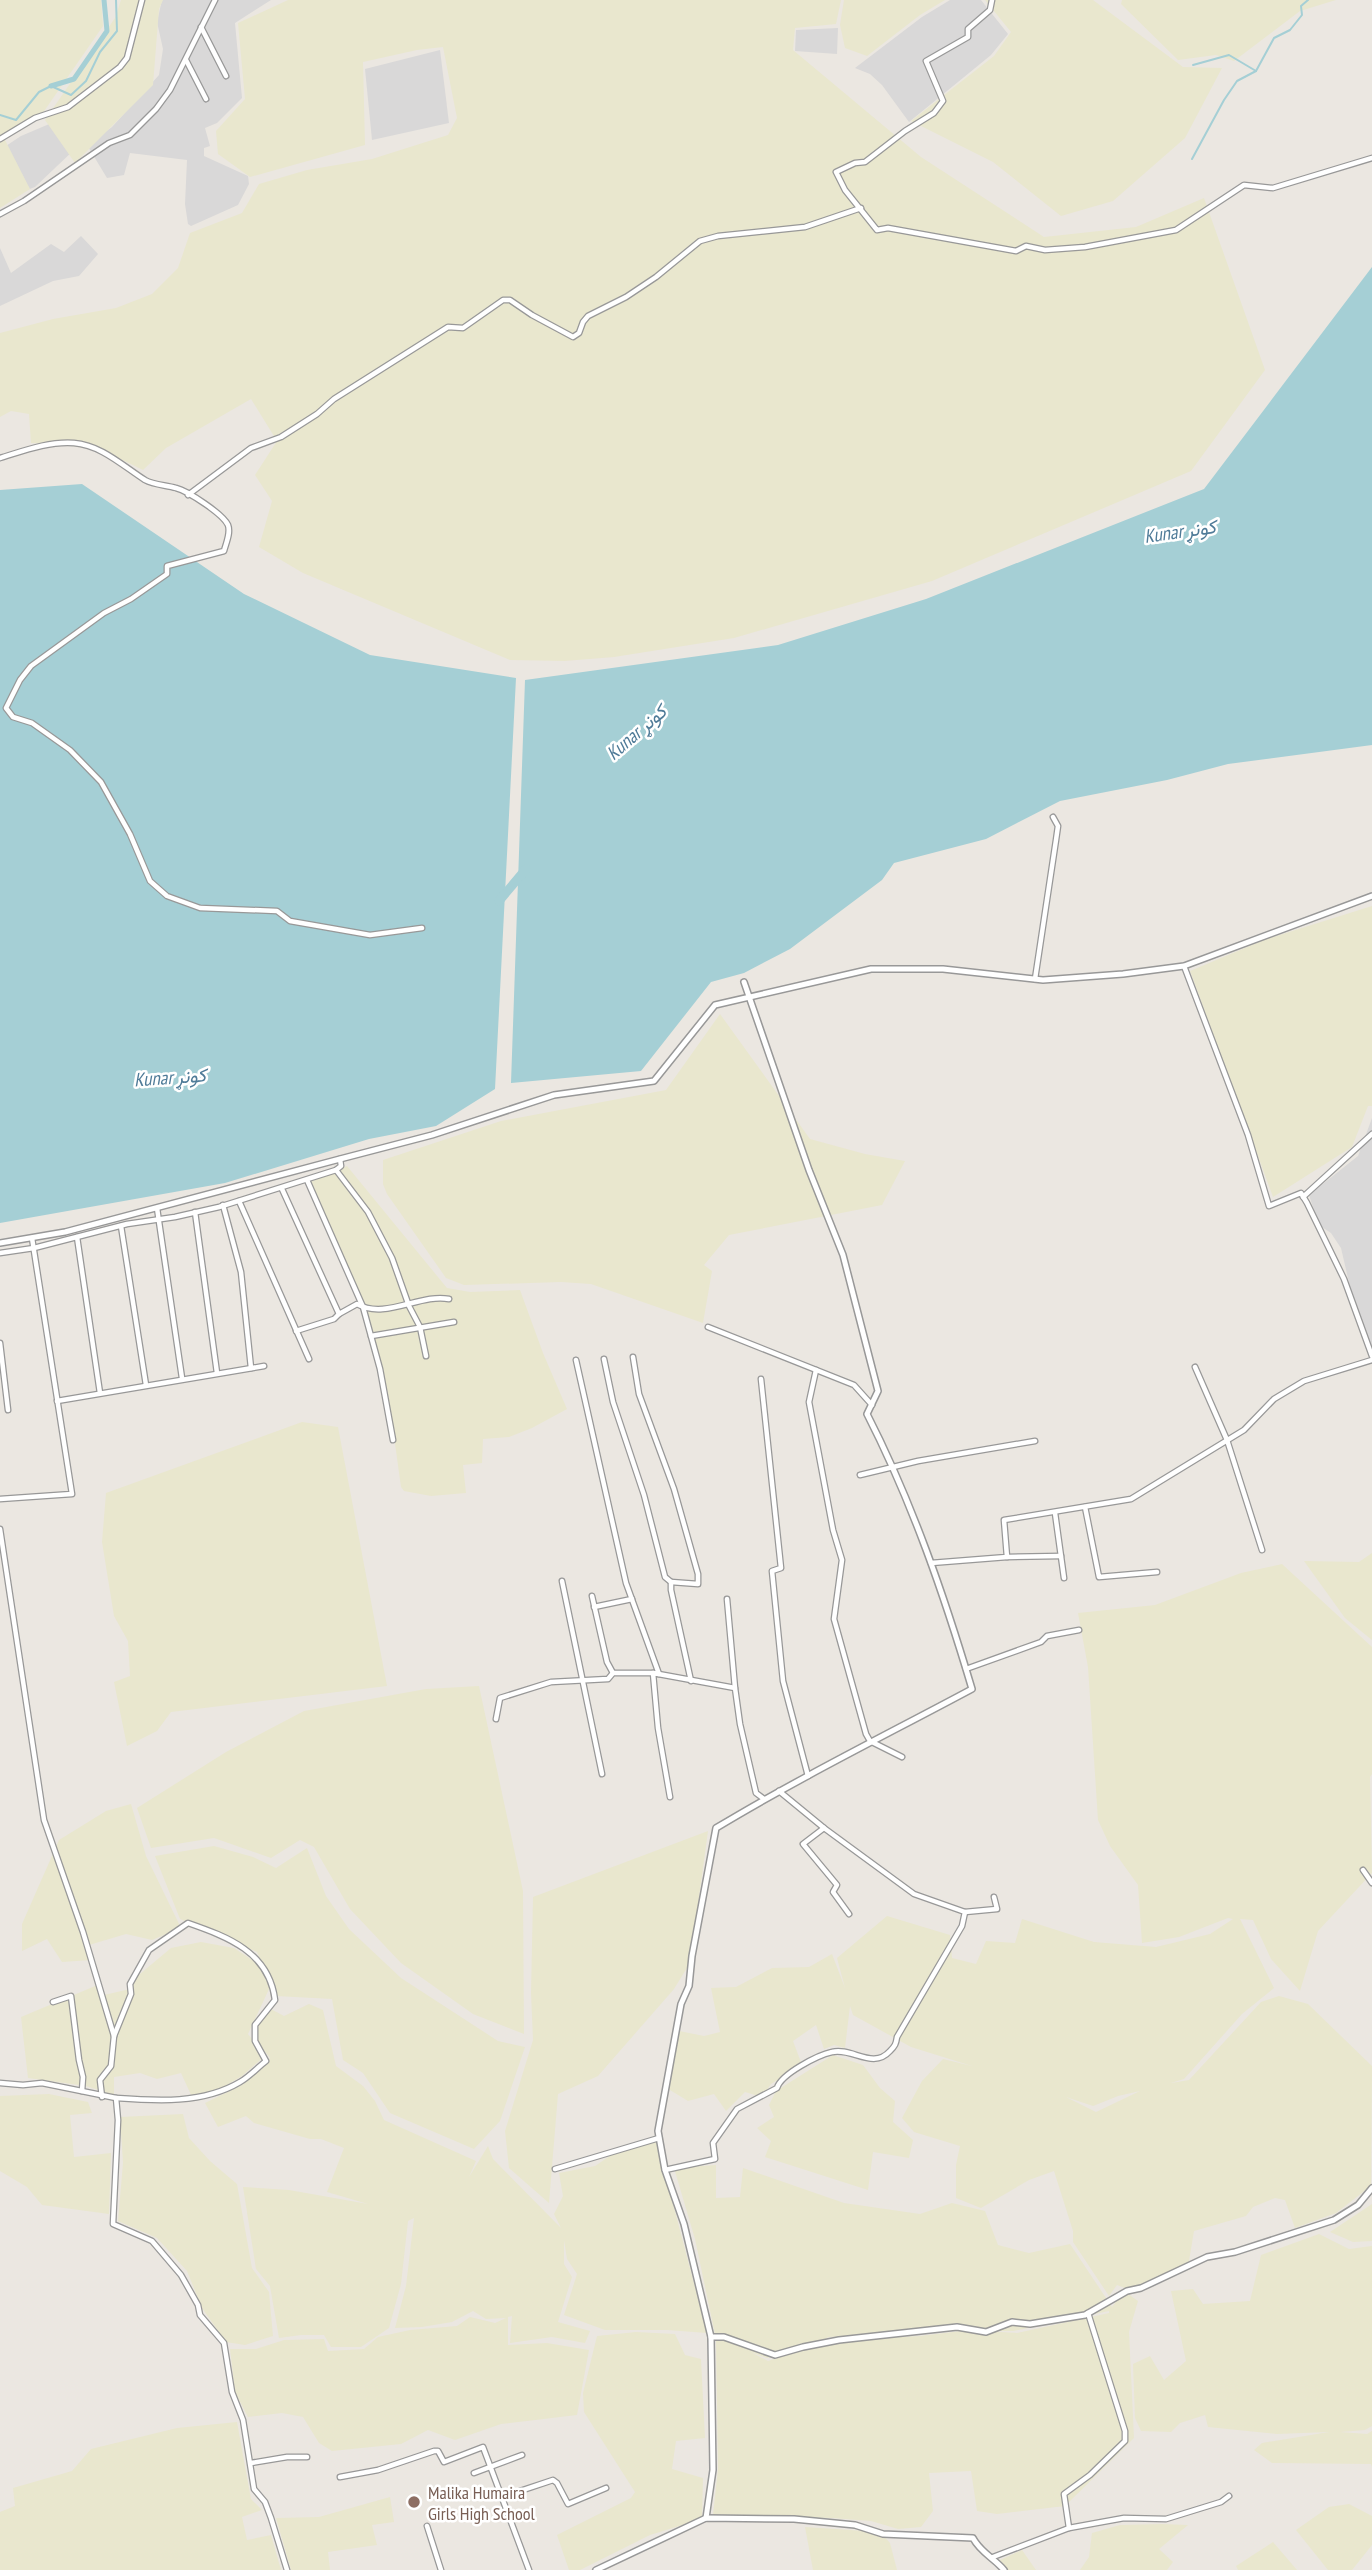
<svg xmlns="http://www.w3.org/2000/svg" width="1372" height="2570" font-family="'PT Sans Narrow',Vazirmatn,sans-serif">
	<rect width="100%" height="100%" fill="#ebe7e1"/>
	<g fill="#d9d8d8">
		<path d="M162,0h109l-36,23 7,75 -25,25 -12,5 5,18 -6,2v8l44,20 1,8 -11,21 -47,21 -3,-2 -3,-20 2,-44 -57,-7 -6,22 -17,3 -20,-33 25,-18 47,-52 4,-26 -6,-27z"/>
		<path d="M950,0h31l27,34 -17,21 -82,67 -27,-37 -12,-11 -15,-6 67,-51z"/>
		<path d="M838,28l-1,26 -42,-3 1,-21z"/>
		<path d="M440,50l9,73 -77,17 -7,-71z"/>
		<path d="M54,122l22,26 -41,39 -35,13v-50l21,-14z"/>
		<path d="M81,236l17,18 -19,22 -26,5 -53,25v-58l11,25 40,-29 13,8z"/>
		<path d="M1372,1118v231l-18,-45 -13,-56 -10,-15 -12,-8 -10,-30 49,-39z"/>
	</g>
	<g fill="#e9e7ce" fill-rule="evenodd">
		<path d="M0,0h101l2,26 -63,91 -40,19z"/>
		<path d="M121,0h42l-4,9 -6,76 -78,78 -30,-43 70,-102z"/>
		<path d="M288,0h553l-5,24 -41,4 -2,22 128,107 123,80 92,-10 68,-29 61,172 -74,101 -259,110 -198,57 -120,19 -50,4 -54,-1 -207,-87 -44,-26 13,-46 -17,-26 22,-34 -26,-42 -85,49 -23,22 -39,-19 -46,-7 -27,-1 -2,-29 -18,-3 -11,6v-84l53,-14 63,-11 36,-14 26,-26 12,-35 52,-20 17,-29 48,-14 65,-11 76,-24 9,-17 -14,-71 -26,3 -54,12 2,83 -115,32 -32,-23 -2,-23 29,-32 -7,-76z"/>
		<path d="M844,0h101l-25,15 -53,41 -22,-8 -5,-23z"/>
		<path d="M985,0h108l90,67 39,1 -37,70 -72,63 -52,15 -68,-54 -82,-41 83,-65 17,-24z"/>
		<path d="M1122,0h214l-36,11 -66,50 -18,-6 -38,5 -57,-56z"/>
		<path d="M4,138l26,51 -30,19v-68z"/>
		<path d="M1372,906v200h-4l-16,41 -79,50 -83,-226 74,-31z"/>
		<path d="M720,1014l90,125 55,15 40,7 -23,44 -153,30 -25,30 8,6 -9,52 -112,-39 -30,-2 -97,3 -18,-7 -59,-84 -4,-10v-24l118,-39 165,-31z"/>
		<path d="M347,1166l100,122 23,4 50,-2 23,63 24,56 -35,19 -23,9 -26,2 -1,24 -19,2 3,28 -35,3 -27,-5 -3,-4 -13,-94 -14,-52 -64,-159z"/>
		<path d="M302,1422l36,5 49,259 -216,26 -14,19 -30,15 -13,-64 16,-6 -2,-35 -14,-25 -12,-74 4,-49z"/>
		<path d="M1372,1553v87l-27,-22 -41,-57 55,1z"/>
		<path d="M1282,1564l90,83v127l-2,3 2,96 -54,58 -18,60 -29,-32 -18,-39 -13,-1 34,69 -32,26 -58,65 -13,4 18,-3 72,-78 18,-6 29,8 64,62 -1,120 -35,27 -41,15 -10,-28 -10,-2 -22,9 -7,9 -52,15 -6,36 -53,25 -18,-7 -8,11 -36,-54v-11l-19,-60 -25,9 -48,28 -25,-10v-33l4,-19 -46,-14 -12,-14 20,-37 21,-22 29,7 -61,-19 -58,-32 -3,-9 -5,42 -11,-3 -10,4 -8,-24 -23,16 9,24 -31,19 -9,13 -17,-5 -19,19 -12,-17 -26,7 -23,-14 14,-56 25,5 16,-4 -9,-44 25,-1 36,-19 37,-1 23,-13 13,34 -8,-30 50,-42 63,19 2,23 24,6 10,-23 29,2 7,-24 72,23 62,5 54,-13 23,-15 -5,-1 -49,19 -37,6 -4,-58 -28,-39 -12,-26 -10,-153 -10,-54 77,-8 86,-32zM1140,2091l-44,21 -30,-15 27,9 25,-10z"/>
		<path d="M479,1686l44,205 1,143 -51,-20 -72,-51 -51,-54 -36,-62 -14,-7 -29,18 -57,-20 -63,10 -14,-40 89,-56 78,-41 122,-22z"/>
		<path d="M131,1804l15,52 35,72 -29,12 -26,-6 -37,11 2,15 -29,2 -15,-23 -25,12v-27l37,-84 47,-29z"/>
		<path d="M708,1831l-18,132 -16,26 -76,87 -40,18 -9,109 -40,-35 -4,-37 28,-91 -2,-47 2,-96z"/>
		<path d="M214,1846l39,11 23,11 31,-20 19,48 23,33 52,49 97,63 27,6 -25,74 -26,28 -84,-36 -27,-40 -20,-13 -11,-61 -56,-3 -19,-44 -77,-33 -25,-63z"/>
		<path d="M201,1942l33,6 26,17 10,22 -22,47 17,22 -23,20 -25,15 -25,6 -11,-24 -24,6 -17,-6 -26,4v18l-28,-9 -58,-8 -7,-61 79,-33 4,11 26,-6 4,-10 37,-31z"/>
		<path d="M309,2004l14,6 13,56 27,20 12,15 9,19 92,41 -7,16 19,-31 5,13 68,69 -7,-14 9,-18 -4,-23 36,-7 28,-19 33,-8 51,194 -40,-3h-62l-41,-15 13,-41 -10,-15 -3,-19v24l8,13 -14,45 32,9 -5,12 -33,-6 -42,6 2,-27 -4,1v28l39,-2 42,7 -12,65 -76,9 -46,16 -27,-10 -27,14 -69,7 -13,-8 -16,-26 -21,-4 -34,4 -13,-25 -5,-43h26l28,-9 40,-1 4,12 36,-2 14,-12 32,-7 47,-4 13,-9 25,6 11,-5 -20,1 -13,-8 -21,11 -30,5 -27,1 11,-42 8,-68 -6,3 -7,63 -12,44 -28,19h-30l-7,-12h-23l-22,3 -9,-52 -14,-17 -13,-82 46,3 79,14 -41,-12 17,-44 -23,-9h-11l-56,-16 -8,-7 -28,11 -13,-24 37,-18 19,-16 9,-11 -18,-23 15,-28 17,9z"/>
		<path d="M833,2055l30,10 17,23 15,13 -2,21 20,18 -4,18 -36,-6 -5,38 -103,-33 6,-16 -14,-13 17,-11 -5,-12 7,-14z"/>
		<path d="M49,2094l39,8 4,11 -22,2 4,42 37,-4 -2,61 -67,-9 -15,-18 -27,-16v-75z"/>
		<path d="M183,2114l6,24 21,23 27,23 15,84 17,24 4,44 -28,9 -19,-3 -24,-34 -15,-37 -30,-33 -39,-17 5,-58 -3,-46z"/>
		<path d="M716,2165v33l24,-1 3,-29 101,35 76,11 32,-11 33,8 13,34 31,8 41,-9 42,63 12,-16 14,10 -9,31 5,106 -69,68 -68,8 -20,-3 -6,-40 -42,2 4,38 -12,16 -23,2 -27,-8 -39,-3 -119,-3 5,-46 -2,-130 -21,-100 -21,-71zM1109,2311v2l-92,20 -32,-2h28zM963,2329l-2,2 -41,5 -88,4 -64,21 -17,-9 16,6 40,-11 22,-10 86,-3z"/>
		<path d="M1372,2204v37l-19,1 -23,-10z"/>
		<path d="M1319,2234l30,15 23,-3v180l-7,4 -25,2 27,2 5,-3v36l-1,-3 -99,-1 -18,-13 8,-7 67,-11 -52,2 -69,-7 -3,-12 -25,8 -9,9 -30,-1 -6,-13 -2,-54 17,-8 14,24 22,-19 -15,-70 22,-2 10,15 47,-3 11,-46z"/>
		<path d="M636,2332l39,2 10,21 16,4 4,79 -29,3 -4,28 31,9 -1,41 -52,16 -70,35h-11l-12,-35 74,-37 4,-6 -51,-80 -1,-19 14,-57z"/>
		<path d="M237,2422l14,77 11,11 -20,7 5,23 24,-5 10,35h-281v-58l15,-6 -2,-18 59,-17 19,-22 86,-21z"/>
		<path d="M390,2497l4,25 -22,3 5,20 -49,7 2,18h-39l-15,-52 43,-1z"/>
		<path d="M1349,2504l23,12v29l-20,25h-24l-32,-40 33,-23z"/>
		<path d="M1162,2524l26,1 -29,24 14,13 -6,8h-87l9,-13 3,-24 28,-8z"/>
		<path d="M805,2527l75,5 10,11 7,27h-84z"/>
		<path d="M1273,2542l24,28h-59l-2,-4z"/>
		<path d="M1022,2550l14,20h-31l-4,-5 -1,-5z"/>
	</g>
	<g fill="#a5cfd5">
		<path d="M1372,267v478l-144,19 -61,16 -107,21 -74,38 -92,24 -12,17 -92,69 -46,24 -33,9 -70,89 -130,12 14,-403 253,-35 148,-46 278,-110z"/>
		<path d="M82,484l162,110 126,61 146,23 -21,411 -59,37 -67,13 -144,44 -225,40v-733z"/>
	</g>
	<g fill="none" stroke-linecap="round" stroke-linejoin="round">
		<g stroke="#a5cfd5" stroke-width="2">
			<path d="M1193,65l36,-10 27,16"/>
			<path d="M0,115l16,5 23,-28 12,-6 20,9 15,-14 14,-29 17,-21 -1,-31"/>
			<path d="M1192,159l32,-59 13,-19 19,-10 18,-33 16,-8 12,-15 -1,-9 7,-6"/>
		</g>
		<path stroke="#a5cfd5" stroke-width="5" d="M51,86l23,-7 33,-48 -3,-31"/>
		<path stroke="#a5cfd5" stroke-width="9" d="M499,901l27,-32"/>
		<g stroke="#989898" stroke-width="7">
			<g id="minor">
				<path d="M992,0l-2,10 -22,19v8l-42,24 17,40 -9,12 -29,18 -40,31 -10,1 -19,9 9,18 32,40 11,-2 128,23 10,-5 19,4 40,-3 91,-17 68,-45 29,3 99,-30"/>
				<path d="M201,27l25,49"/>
				<path d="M186,60l20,39"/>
				<path d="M0,139l35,-21 33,-11 52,-40 7,-9 15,-58"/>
				<path d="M0,214l24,-13 85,-58 21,-8 26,-26 14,-19 45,-90"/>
				<path d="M0,458c23,-7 49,-17 74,-15 27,2 49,23 71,37 9,5 21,5 31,8 12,3 47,26 52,37 3,8 -2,18 -4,26l-57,15v8l-36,25 -27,14 -73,53 -11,14 -14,28 7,9 19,6 38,27 31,32 29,52 20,47 17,15 33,12 77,3 13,10 80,14 52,-7"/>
				<path d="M188,495l63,-47 30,-11 36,-23 17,-15 114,-72 15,1 40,-28h7l22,15 41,22 6,-4 4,-11 5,-6 38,-19 30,-20 44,-36 18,-5 87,-9 56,-19"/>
				<path d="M1184,966l64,169 21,71 32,-13 6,10 37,76 28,77"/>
				<path d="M1035,979l21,-139 2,-14 -5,-9"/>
				<path d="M336,1170l32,42 24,46 17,48 11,21 6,29"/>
				<path d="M307,1180l56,127 17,62 13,71"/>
				<path d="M282,1189l57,125 18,-10c28,16 64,-11 92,-5"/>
				<path d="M1303,1197l69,-63"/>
				<path d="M239,1201l70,158"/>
				<path d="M223,1205l18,67 10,96"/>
				<path d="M157,1208l25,170"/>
				<path d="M195,1212l22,161"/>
				<path d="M121,1226l25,159"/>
				<path d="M77,1237l23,156"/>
				<path d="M0,1253l34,-5 93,-24 48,-7 44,-10 117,-37 5,-4 -1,-7"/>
				<path d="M708,1327l146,58 18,20"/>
				<path d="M296,1331l38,-12 5,-5"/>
				<path d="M371,1336l83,-14"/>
				<path d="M0,1343l8,67"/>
				<path d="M633,1357l6,37 35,95 24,85v10l-27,-2"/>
				<path d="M604,1359l9,43 31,93 21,82 6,5v8l20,91"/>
				<path d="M576,1360l50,223 33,91 -6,-1 5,55 12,69"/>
				<path d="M1195,1367l32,73 35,110"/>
				<path d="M816,1370l-7,32 24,128 9,30 -8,59 32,115 4,7 32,16"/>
				<path d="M761,1379l20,189 -9,3 11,110 25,95"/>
				<path d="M57,1401l207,-35"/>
				<path d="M860,1475l58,-14 117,-20"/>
				<path d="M0,1499l72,-5 -40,-256"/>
				<path d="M1085,1507l14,70 58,-5"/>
				<path d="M1055,1513l9,65"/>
				<path d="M0,1529l44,291 39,112 31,104"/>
				<path d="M1007,1557l54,-1"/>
				<path d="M931,1563l76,-6 -3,-37 127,-21 113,-69 30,-31 30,-18 68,-21"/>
				<path d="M562,1581l40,193"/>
				<path d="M592,1596l15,66 6,11"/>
				<path d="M727,1599l8,89"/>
				<path d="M594,1607l38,-8"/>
				<path d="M966,1669l75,-27 6,-6 32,-6"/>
				<path d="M496,1719l4,-21 51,-16 57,-3 5,-6h40l82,15 5,36 16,69 8,6"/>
				<path d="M824,1828l-21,16 34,41 -4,7 16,22"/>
				<path d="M1363,1870l9,13"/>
				<path d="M965,1912l32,-3 -3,-12"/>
				<path d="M53,2002l18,-6 8,64 4,17 -1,14"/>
				<path d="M0,2083l23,2 19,-2 74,15 2,22 -5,104 39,17 29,34 17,30 2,10 24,28 8,49 11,28 11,69 11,13 6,16 16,52"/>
				<path d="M102,2097l-2,-17 11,-14 3,-30 17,-42 -1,-10 19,-34 39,-27c40,14 81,29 87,77l-20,25v16l11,20c-9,7 -17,16 -26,21 -37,22 -83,19 -124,16"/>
				<path d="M555,2169l104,-31"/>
				<path d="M665,2170l50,-11 -2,-16 24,-34 40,-21c4,-14 41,-33 55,-36 20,-5 41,18 58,-1 5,-5 6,-7 7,-14l65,-111 3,-14 -51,-18 -90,-66 -45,-37"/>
				<path d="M1088,2313l37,118v10l-35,34 -26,19 5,34 55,-10 42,1 55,-17 8,-6"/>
				<path d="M251,2463l36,-6h20"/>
				<path d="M474,2473l48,-18"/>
				<path d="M340,2477l38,-7 56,-19h4l6,11 39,-15 46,123"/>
				<path d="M502,2497l51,-17 4,3 11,21 38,-16"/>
				<path d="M427,2526l14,44"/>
				<path d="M993,2557l76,-29"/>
			</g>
		</g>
		<g stroke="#989898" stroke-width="8">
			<g id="tertiary">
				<path d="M0,1243l65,-11 275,-73 92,-24 122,-40 100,-14 61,-76 156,-36h72l100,11 80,-6 61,-8 188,-70"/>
				<path d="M711,2337h13l51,18 28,-8 36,-7 118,-13 29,5 26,-10 18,2 55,-9 42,-24 14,-3 66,-31 28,-5 99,-32 24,-15 14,-17"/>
				<path d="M706,2518l7,-48 -2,-133 -27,-113 -19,-54 -7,-39 23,-127 8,-18 3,-30 24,-128c83,-50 170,-93 256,-139 -28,-94 -60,-187 -105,-275l11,-23 -35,-136 -34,-85 -65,-188"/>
				<path d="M596,2570l110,-52 88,1 61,6 28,9 90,4c7,14 21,20 31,32"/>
			</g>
		</g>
		<use href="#minor" stroke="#fff" stroke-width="4.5"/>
		<use href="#tertiary" stroke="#fff" stroke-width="5"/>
	</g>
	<circle fill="#8d6e63" stroke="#fff" stroke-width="2.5" cx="414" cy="2502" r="7"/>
	<g text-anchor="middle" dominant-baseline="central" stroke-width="5" stroke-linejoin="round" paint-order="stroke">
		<g font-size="18" fill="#785e54" stroke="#fff" text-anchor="start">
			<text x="428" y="2492">Malika Humaira<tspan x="428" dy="21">Girls High School</tspan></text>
		</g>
		<g font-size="19" font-style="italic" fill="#4f7b98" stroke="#fff">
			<text transform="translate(1180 531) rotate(-8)">Kunar کونړ</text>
			<text transform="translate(636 732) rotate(-41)">Kunar کونړ</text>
			<text transform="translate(170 1077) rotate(-4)">Kunar کونړ</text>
		</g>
	</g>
</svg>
